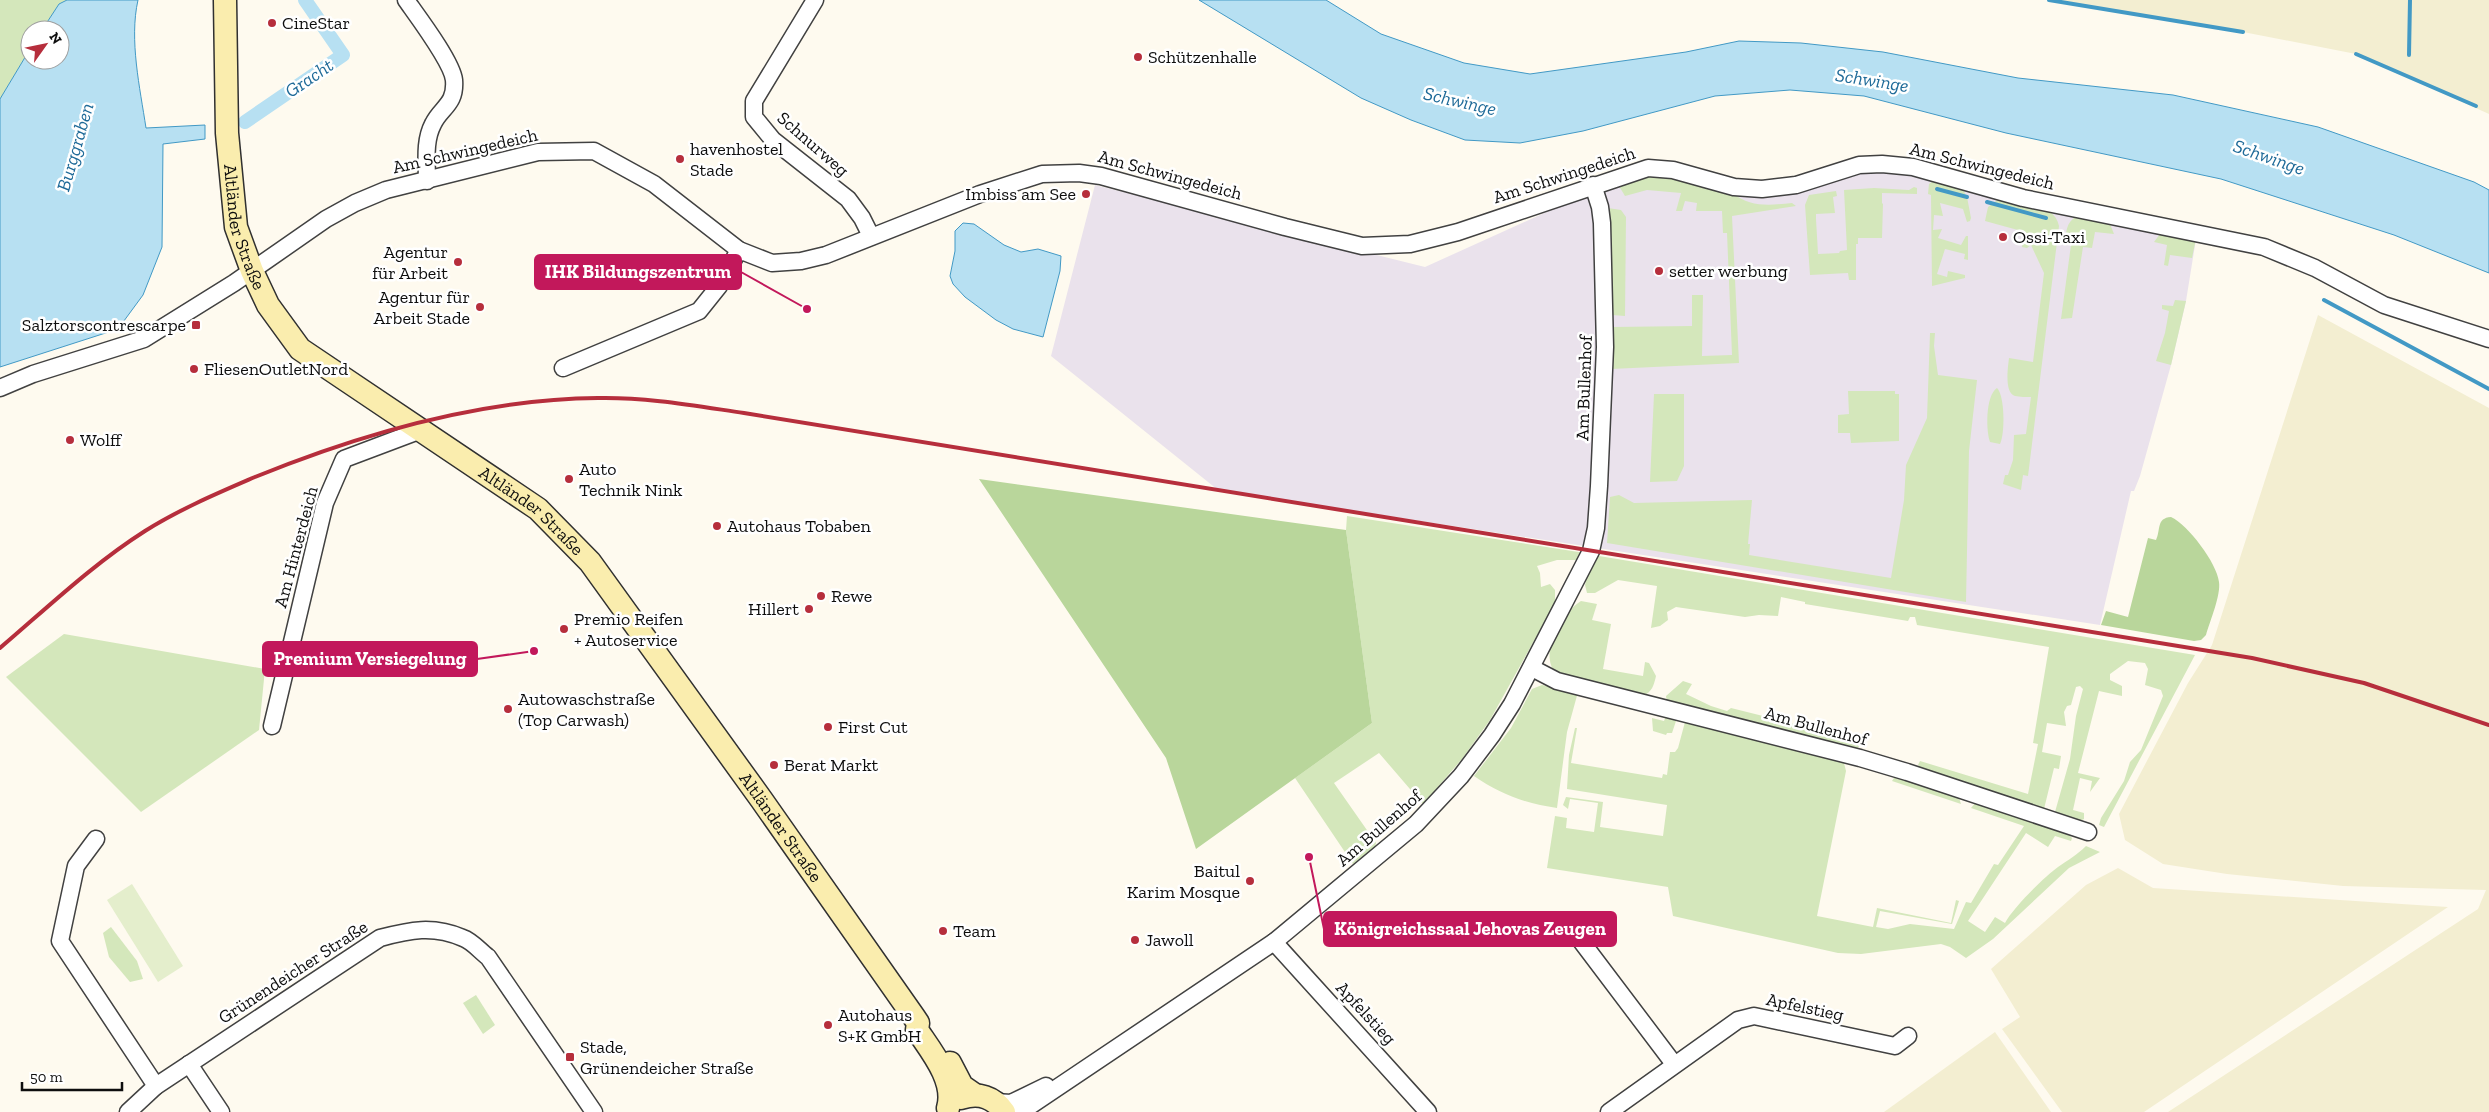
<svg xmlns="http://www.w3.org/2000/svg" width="2489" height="1112" font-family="'Zilla Slab',serif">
	<rect width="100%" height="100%" fill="#fefaef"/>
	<path fill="#eae2ec" d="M1891,169l257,63 48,7 -10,62 -15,64 -31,111 -6,15h-3l-31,134 -882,-135 -167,-134 44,-171 330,82 170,-77 34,-11 86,9z"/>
	<g fill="#f3eed1">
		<path d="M2049,0h440v114l-133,-60 -113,-22z"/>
		<path d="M2318,315l171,93v704h-321l310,-203 8,-19 -143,-4 -116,-12 -64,-10 -38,-24 -6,-26 69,-131 24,-38z"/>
		<path d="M2118,868l35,20 295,19 -304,205h-82l-60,-83 18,-12 -29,-48 95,-84z"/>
		<path d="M1995,1032l56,80h-167z"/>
	</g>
	<g fill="#d4e7bb">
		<path d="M0,0h67l-8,4 -17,26h-12v19l-30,50z"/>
		<path d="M1644,175h18l71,18c17,15 38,12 59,10l4,3 -64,10 7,147 -128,6 1,-42 80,-1v-31h11l-1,61 30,-1 -5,-122h-4l-1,-22h-26l1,-8 -12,-2 -3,10h-6l5,-18 -34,-3 -22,6 -6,-10z"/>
		<path d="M1934,180l27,6 6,11 4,21 -1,3 -3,1 -4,-13 -23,-6 3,13 -9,-1 -1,15 9,-1 -4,9 23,7 5,-9h2v24l-4,-1 1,-5 -20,-5 -8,25 10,3 1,-6 17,4v3l-33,8 -1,-91 -3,-1 1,-10z"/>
		<path d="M1914,187l3,1v6l-35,-1v10l1,1 -1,34h-24v6h-2v36h-7l-1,-7 -38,2 -5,-70 4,-10 27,-4 1,5 -4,1 2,16 -19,1v5l2,35 21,-1 1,-2 7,-1 -3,-60 30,-2 35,2z"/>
		<path d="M2000,198c19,4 55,5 59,28l-31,250 -5,-1 -2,15 -18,-6 2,-9h3l5,-15 1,-25 12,-1 5,-37c-5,0 -11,0 -16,-1 -11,-3 -7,-29 -6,-38l24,4 11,-89 -13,-28 -4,3 -5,-1 3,-15 -40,-11 3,-14z"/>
		<path d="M1608,208l13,2 5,7 -1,99 -13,-1z"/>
		<path d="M2077,216l33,8 4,10 -19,-2 -3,16 -9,-1 -11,71 -11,1 10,-74 -6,-1c1,-12 1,-22 12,-28z"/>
		<path d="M2160,234l36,5 -4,19 -22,-3 -2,11 -4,-1 3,-20 -13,-3z"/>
		<path d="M2175,300l11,1 -15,64 -15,-4 9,-28 4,-22 -7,-2v-4l11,1z"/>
		<path d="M1930,333h5l-1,13 4,29 39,5 -8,71 -3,151 -359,-59 3,-46 9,-2 15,8 118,-3 -4,44h2l-1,11 142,23 13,-78 2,-35 21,-47z"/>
		<path d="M1997,388c8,8 8,46 3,56l-10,-2c-4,-10 -5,-46 7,-54z"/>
		<path d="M1848,391h47v3h4v47l-48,2 -1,-10h-12v-18l11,-1z"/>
		<path d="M1654,394h30v72l-7,15 -27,1z"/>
		<path d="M1347,516l238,37 -3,7h-25l-20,6 3,7 1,14 9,-3 5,6v13l-65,117 -28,39 -38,44h-2l-43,-50 -45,30 42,60 -1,4 -22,17 -58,-86 77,-55 -26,-193z"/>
		<path d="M1593,555l602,100 -91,172 -5,-2 2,-7 23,-37 6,-19 11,-12 22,-54 -2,-6 -16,-5 3,-16 -3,-6 -17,-2 -18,13v6l12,6v10l-23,-5 -21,82 22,5 -10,14 2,-11 -12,-3 -7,32 11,3v6l-4,2 -25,-9 15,-53 6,-43 7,-27 -3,-3 -4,1 -5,18 -4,1 -3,6 2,14 -19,-3 -5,29 19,4 -2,13 -5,-1 -10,41 -124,-41 -2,-3 2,-4 108,33 10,-50 -5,-1 16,-96 -132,-22 -2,-8h-5l-2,4 -103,-17v-2l-24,-5 -3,19 -19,-1 -14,2 -69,-10 -9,5 1,8 -8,6 -9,2 6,-42 -39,-6 -23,13h-8l-2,-8z"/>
		<path d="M1581,601l16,3 -5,16 19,4 -8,45 40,7 2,-14 4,1 7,13c-2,9 -4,16 -13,20l-55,-13 -34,-12c-14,-21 8,-58 27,-70z"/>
		<path d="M64,634l201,35 -6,61 -118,82 -135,-135z"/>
		<path d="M1683,681l9,3 -6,10 25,12 16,5 4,-3 64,16 59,10 -1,8 8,2 -5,6 -189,-47 -1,-7z"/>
		<path d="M1542,685l36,7 -11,40 -10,76c-31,-4 -57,-14 -83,-32l37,-48 21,-39z"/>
		<path d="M1666,716l10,5 -4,12h-5l-1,2 -13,-4 -1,-13 12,3z"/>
		<path d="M1685,722l159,41 2,8 -29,145 56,11 4,-19 74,15 5,-23 3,1 -7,23 -72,-13 -4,16 12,2 22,-5 44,5 12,-27 5,1 23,-39 4,1 26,-39 -53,-18 5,-6 90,30 6,6 -1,3 -16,-5 -7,11 -22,-14 -58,88 17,11 10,-15 10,6c8,-15 39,-46 53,-56 10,-7 19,-12 28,-21l14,6 -31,16 -76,71 -27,19 -16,-11 -9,-3 -80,10 -23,-1 -165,-37 -5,-29 -121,-19 8,-52 12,2 -1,10 28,4 4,-29 -28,-4 -2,10 -5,-4 3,-8 37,5 -3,25 63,9 4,-31 -100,-16 2,-34 6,-27h2l-6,35 91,15 1,-4 4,1 3,-23h5l3,-4z"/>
		<path d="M1896,775l63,23 2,6 -69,-23z"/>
		<path d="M111,927l26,34 6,18 -13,3 -21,-25 -6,-24z"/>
		<path d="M476,995l19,30 -12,9 -20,-31z"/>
	</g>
	<g fill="#b9d69b">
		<path d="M979,479l367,51 26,193 -176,126 -30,-91z"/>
		<path d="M2171,517c17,8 46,46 48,65 2,13 -9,39 -13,53l-5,5 -7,1 -93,-16 5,-14 22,6 20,-79 8,2c5,-10 0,-22 15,-23z"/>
	</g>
	<path fill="#e4eecc" d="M132,884l51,82 -25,16 -51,-82z"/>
	<g fill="#b7e0f2" stroke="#4299c5">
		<path d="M67,0h71c-9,40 2,88 8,128l59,-3v14l-42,5 -1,103 -19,48 -25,34 -118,38v-268l30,-50v11h30v-30h-18l17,-26z"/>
		<path d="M1199,0h127l55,34 83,29 66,11 156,-22 53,-11 62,2 82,9 135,26 155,17 145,32 156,55 15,8v83l-95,-38 -173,-56 -215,-46 -142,-37 -74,-6 -75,6 -132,35 -63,12 -55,-3 -54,-20 -50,-22z"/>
		<path d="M963,223l11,1 30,21 17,7 17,-3 23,7 -1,15 -17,66 -30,-8 -17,-9 -31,-23 -12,-13 -3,-8 5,-25v-20z"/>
	</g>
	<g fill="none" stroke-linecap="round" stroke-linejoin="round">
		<g stroke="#4299c5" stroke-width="4">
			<path d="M2049,0l194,32"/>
			<path d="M2356,54l120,52"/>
			<path d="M2409,55l1,-55"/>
			<path d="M1937,189l30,8"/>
			<path d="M1987,202l59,16"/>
			<path d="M2324,300l165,89"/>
		</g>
		<path stroke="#b7e0f2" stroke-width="14" d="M245,122l98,-67 -38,-55"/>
		<g stroke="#414141" stroke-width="19">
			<g id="minor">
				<path d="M406,0c12,17 46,62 48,80 2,25 -13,27 -21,44 -9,17 -6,38 -6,57"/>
				<path d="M815,0l-61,101v16l19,23 75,59 14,19 9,18"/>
				<path d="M563,368l136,-57 20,-25 20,-36"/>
				<path d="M0,388l33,-14 111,-35 90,-56 92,-64 29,-16 31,-13 152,-38 56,-1 60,33 85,66 33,13 29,-2 25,-6 154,-61 62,-20 37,-1 22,3 184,51 77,19 48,-2 48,-12 190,-64 25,2 61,17 28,2 34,-4 63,-20 23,-1 31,3 110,31 241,49 51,21 69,37 105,34"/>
				<path d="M1532,668l25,13 303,77 47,14 181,60"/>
				<path d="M272,726l53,-223 19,-44 77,-29"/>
				<path d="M96,839l-20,27 -16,75 96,145"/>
				<path d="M1545,927l30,6 99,131"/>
				<path d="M1274,942l154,170"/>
				<path d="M189,1064l32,48"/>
				<path d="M995,1102l16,1 35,-17"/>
				<path d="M128,1112l28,-26 224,-148c30,-8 53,-13 83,0 9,3 17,13 25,19l106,155"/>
				<path d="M1021,1112l253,-170 142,-118 45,-48 31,-41 20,-31 79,-153 5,-23 3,-42 6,-139 -3,-124 -2,-16 -7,-22"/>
				<path d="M1609,1112l129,-92 16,-4 141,30 13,-10"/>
			</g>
		</g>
		<g stroke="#303030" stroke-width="25">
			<g id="secondary">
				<path id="s1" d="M225,0l2,133 9,94 16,44 16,34 32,44 238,160 52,53 171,237 153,218 4,6 -1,7c14,21 39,51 31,78"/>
				<path d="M950,1063l12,23 13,9"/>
				<path d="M961,1098c17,-6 33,-1 43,14"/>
			</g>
		</g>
		<use href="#minor" stroke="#fff" stroke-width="16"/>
		<use href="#secondary" stroke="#faedae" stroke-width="22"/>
		<path stroke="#b62e3c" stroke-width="4" d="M0,648c47,-40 93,-84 145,-117 35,-22 73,-38 110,-54 108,-44 226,-78 343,-79 49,-1 98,8 146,15l1508,245 112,25 125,42"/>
	</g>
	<g fill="#b62e3c" stroke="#fff" stroke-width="2">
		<circle cx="272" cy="23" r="5"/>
		<circle cx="1138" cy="57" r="5"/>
		<circle cx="680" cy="159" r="5"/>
		<circle cx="1086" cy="194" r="5"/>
		<circle cx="2003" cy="237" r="5"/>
		<circle cx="458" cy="262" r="5"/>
		<circle cx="1659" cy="271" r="5"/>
		<circle cx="480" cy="307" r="5"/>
		<rect x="191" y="320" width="10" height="10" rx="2.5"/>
		<circle cx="194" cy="369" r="5"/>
		<circle cx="70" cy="440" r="5"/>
		<circle cx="569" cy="479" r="5"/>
		<circle cx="717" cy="526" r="5"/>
		<circle cx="821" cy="596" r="5"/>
		<circle cx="809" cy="609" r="5"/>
		<circle cx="564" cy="629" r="5"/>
		<circle cx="508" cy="709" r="5"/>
		<circle cx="828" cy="727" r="5"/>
		<circle cx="774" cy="765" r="5"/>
		<circle cx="1250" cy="881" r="5"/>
		<circle cx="943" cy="931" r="5"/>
		<circle cx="1135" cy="940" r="5"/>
		<circle cx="828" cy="1025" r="5"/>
		<rect x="565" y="1052" width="10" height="10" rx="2.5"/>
	</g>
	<g text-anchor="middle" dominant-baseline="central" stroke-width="5" stroke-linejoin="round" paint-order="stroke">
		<g font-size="18" fill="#0e0e0e" stroke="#fff" text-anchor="start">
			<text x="282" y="23">CineStar</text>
			<text x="1148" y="57">Schützenhalle</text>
			<text x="690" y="149">havenhostel<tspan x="690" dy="21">Stade</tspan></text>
			<text x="1076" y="194" text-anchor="end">Imbiss am See</text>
			<text x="2013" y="237">Ossi-Taxi</text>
			<text x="448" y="252" text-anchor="end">Agentur<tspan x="448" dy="21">für Arbeit</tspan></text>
			<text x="1669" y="271">setter werbung</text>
			<text x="470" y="297" text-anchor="end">Agentur für<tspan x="470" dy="21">Arbeit Stade</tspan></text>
			<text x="186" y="325" text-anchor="end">Salztorscontrescarpe</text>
			<text x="204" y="369">FliesenOutletNord</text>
			<text x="80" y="440">Wolff</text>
			<text x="579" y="469">Auto<tspan x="579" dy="21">Technik Nink</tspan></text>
			<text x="727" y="526">Autohaus Tobaben</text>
			<text x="831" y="596">Rewe</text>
			<text x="799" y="609" text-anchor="end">Hillert</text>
			<text x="574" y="619">Premio Reifen<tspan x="574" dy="21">+ Autoservice</tspan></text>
			<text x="518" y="699">Autowaschstraße<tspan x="518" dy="21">(Top Carwash)</tspan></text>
			<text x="838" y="727">First Cut</text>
			<text x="784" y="765">Berat Markt</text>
			<text x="1240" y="871" text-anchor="end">Baitul<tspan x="1240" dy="21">Karim Mosque</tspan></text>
			<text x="953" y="931">Team</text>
			<text x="1145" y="940">Jawoll</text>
			<text x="838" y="1015">Autohaus<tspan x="838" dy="21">S+K GmbH</tspan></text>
			<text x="580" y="1047">Stade,<tspan x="580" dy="21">Grünendeicher Straße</tspan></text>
		</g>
		<g font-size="18" fill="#0e0e0e" stroke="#fff">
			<text transform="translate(813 144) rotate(41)">Schnurweg</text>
			<text transform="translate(465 151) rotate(-13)">Am Schwingedeich</text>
			<text transform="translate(1982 166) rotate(14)">Am Schwingedeich</text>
			<text transform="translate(1170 175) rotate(15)">Am Schwingedeich</text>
			<text transform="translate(1564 175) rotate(-18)">Am Schwingedeich</text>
			<text stroke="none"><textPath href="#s1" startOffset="229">Altländer Straße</textPath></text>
			<text transform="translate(1584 388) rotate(-88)">Am Bullenhof</text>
			<text stroke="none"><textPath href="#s1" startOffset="649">Altländer Straße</textPath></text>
			<text transform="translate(296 547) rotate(-75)">Am Hinterdeich</text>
			<text transform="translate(1816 726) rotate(15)">Am Bullenhof</text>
			<text stroke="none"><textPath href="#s1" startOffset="1054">Altländer Straße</textPath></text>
			<text transform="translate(1379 828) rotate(-41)">Am Bullenhof</text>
			<text transform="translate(293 972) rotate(-33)">Grünendeicher Straße</text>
			<text transform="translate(1805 1007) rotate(12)">Apfelstieg</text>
			<text transform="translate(1366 1013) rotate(47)">Apfelstieg</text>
		</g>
		<g font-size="19" font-style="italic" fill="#1e6a98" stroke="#fff">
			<text transform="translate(309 78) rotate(-34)">Gracht</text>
			<text transform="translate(1872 80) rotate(9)">Schwinge</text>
			<text transform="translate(1460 101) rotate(13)">Schwinge</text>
			<text transform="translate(75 147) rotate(-74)">Burggraben</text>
			<text transform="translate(2269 157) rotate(19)">Schwinge</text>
		</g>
	</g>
	<path fill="none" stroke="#c2185b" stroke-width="2" d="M807 309L741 272M534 651L477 659M1309 857L1324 929"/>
	<g fill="#c2185b" stroke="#fff" stroke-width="2">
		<circle cx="807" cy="309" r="5"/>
		<circle cx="534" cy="651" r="5"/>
		<circle cx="1309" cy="857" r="5"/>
	</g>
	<g fill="#c2185b" stroke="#c2185b" stroke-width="2">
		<rect x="535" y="255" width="206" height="34" rx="5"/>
		<rect x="263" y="642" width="214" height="34" rx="5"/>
		<rect x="1324" y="912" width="292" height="34" rx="5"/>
	</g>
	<g font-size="19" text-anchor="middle" font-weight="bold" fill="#fff">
		<text x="638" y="278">IHK Bildungszentrum</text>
		<text x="370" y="665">Premium Versiegelung</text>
		<text x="1470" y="935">Königreichssaal Jehovas Zeugen</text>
	</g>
	<g transform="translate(45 45) rotate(57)"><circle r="24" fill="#ffffff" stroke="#9f9f9f"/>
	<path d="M0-4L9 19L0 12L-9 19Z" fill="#b62e3c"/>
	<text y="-8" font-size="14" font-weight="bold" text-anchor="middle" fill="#0e0e0e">N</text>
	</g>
	<path d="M22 1082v8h100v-8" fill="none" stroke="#0e0e0e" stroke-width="2.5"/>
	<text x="30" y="1082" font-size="15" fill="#0e0e0e" stroke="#ffffff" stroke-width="4" paint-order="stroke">50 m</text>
</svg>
